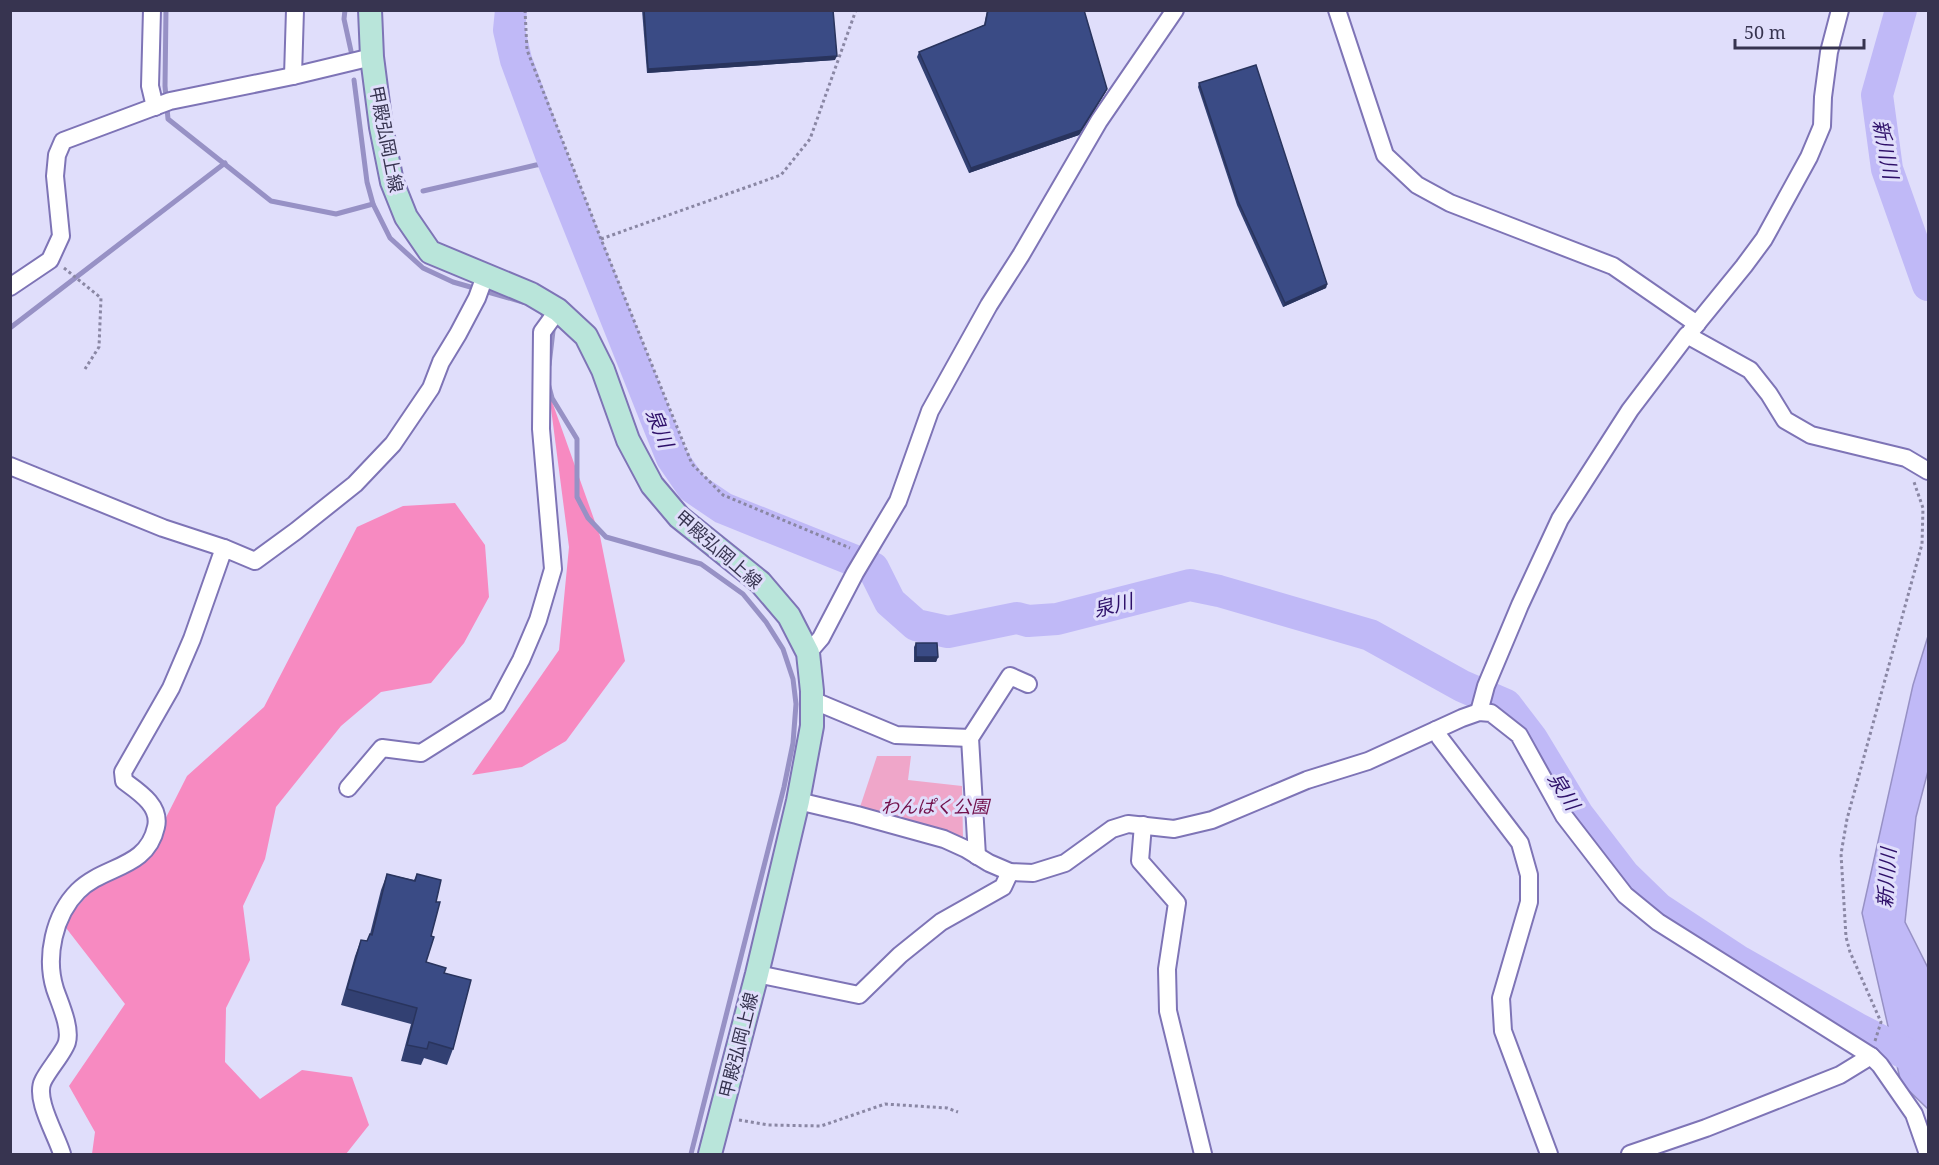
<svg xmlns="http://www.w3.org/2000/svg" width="1939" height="1165" font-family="'Noto Serif','Noto Sans JP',serif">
	<rect width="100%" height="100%" fill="#e0defb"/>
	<path fill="#efa6c9" d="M877,756h34l-3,24 54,6 1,52 -103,-31z"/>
	<g fill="#f78ac1">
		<path d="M549,393l51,143 25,125 -59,80 -44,26 -50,8 87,-125 10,-103z"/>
		<path d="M455,503l30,42 4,52 -25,46 -33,40 -50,9 -40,34 -65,81 -11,52 -22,47 7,54 -24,48 -1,54 35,37 42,-29 50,7 17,48 -23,29h-254l3,-22 -26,-46 56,-82 -62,-80 32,-38 47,-21 45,-89 77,-69 93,-180 46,-21z"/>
	</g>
	<path fill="#c0b9f7" stroke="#9791c5" stroke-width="1.5" d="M1928,636v135l-12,46 -11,105 23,46v141l-27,-26 -39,-170 51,-228z"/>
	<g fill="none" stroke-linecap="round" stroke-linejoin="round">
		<g stroke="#9791c5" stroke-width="5">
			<path d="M166,10l-1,76 3,33 103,82 65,13 37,-10"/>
			<path d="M345,10l-1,9 7,32"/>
			<path d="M354,80l13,102 6,22 17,34 33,30 30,14 70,20"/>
			<path d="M423,191l113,-26 18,-2"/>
			<path d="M540,309l13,22 -4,34"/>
			<path d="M10,328l215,-165"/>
			<path d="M548,383l4,15 25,41v58l11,21 18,19 95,27 42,30 23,28 17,27 10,30 3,25 -3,39 -9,44 -93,367"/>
		</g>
		<g stroke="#c0b9f7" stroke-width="32">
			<path d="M511,10l-2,20 7,30 38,103 118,295 20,29 31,21 150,60 17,34 26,23 32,7 69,-14 11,3 29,-2 133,-34 29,6 151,44 92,51 44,19 26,34 46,76 46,60 34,33 82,54 116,66 72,37"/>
			<path d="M1901,10l-24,85 10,74 41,116"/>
		</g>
		<g stroke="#7e74b6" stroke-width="20">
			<g id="street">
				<path d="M152,10l-2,76 5,21"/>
				<path d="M1337,10l48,145 32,30 33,18 163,63 84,58"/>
				<path d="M293,76l2,-66"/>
				<path d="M10,287l40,-27 11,-24 -6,-60 2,-21 6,-14 107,-40 123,-25 79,-19"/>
				<path d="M1691,331l53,-65 20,-27 45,-82 13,-31 1,-29 6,-45 11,-42"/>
				<path d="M10,466l153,62 61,20"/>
				<path d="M808,653l13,-15 34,-65 43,-72 32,-90 59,-106 32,-50 78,-134 76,-111"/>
				<path d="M812,700l84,35 74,3"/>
				<path d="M1479,712l7,-26 34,-81 40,-86 70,-109 57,-75 63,35 19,24 16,26 26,15 95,23 22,13"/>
				<path d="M1436,730l4,8 80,105 9,32v27l-28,96 2,33 46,123"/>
				<path d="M348,788l34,-40 39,5 76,-48 24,-45 17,-40 15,-51 -12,-140 1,-97 16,-22"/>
				<path d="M798,801l59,14 87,24 22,10 23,14 21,9 23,1 32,-10 47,-34 16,-5 46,5 38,-9 95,-40 61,-19 94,-43 17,-6 12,1 28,22 45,81 61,79 33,27 213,134 9,9 34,49 14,40"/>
				<path d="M1143,825l-3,36 37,42 -10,66 1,42 35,143"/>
				<path d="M977,856l-7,-118 40,-62 18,8"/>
				<path d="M757,974l102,21 41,-40 41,-33 62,-35 7,-15"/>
				<path d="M62,1154c-5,-18 -28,-55 -19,-73 5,-11 22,-30 24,-39 4,-15 -7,-38 -12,-53 -10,-32 -1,-74 23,-98 26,-26 69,-22 78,-64 5,-21 -17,-35 -32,-46l-1,-9 48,-84 21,-49 32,-91 31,13 41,-30 59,-47 38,-40 38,-56 10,-26 17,-28 19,-36 8,-22"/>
				<path d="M1630,1154l76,-26 134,-53 31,-19"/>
			</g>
		</g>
		<g stroke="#7e74b6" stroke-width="26">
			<path id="secondary" d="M370,10l2,47 9,70 11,55 14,35 24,35 101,42 27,16 28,26 17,34 25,70 24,45 27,32 81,65 29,34 19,37 4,38v35l-14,75 -41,173 -47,180"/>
		</g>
		<g stroke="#8a87a4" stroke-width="3" stroke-dasharray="3 3" stroke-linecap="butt">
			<path d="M525,10l2,40 74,189 91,225 31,31 127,53"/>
			<path d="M601,239l180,-64 29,-36 46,-129"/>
			<path d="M64,268l37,30 -2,49 -14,22"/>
			<path d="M1875,1041l6,-19 -31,-70 -4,-15 -5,-83 6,-35 75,-275 1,-36 -9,-26"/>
			<path d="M739,1120l29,5 53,1 64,-22 62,4 11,4"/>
		</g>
		<use href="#street" stroke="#fff" stroke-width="16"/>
		<use href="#secondary" stroke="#b9e5da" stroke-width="22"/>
	</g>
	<g fill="#324072">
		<path d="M642,10h191l2,50 -188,13z"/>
		<path d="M987,10h97l23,79 -2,4 -26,42 -110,38 -52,-116 2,-5 65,-27z"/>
		<path d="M1199,83l128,201 -1,4 -43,19 -46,-102 -39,-118z"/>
		<path d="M916,643l22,14 -2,5h-22v-15z"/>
		<path d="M387,874l27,6 3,-6 19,28 -10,60 18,11 9,76 -6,16 -23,-7 -3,7 -20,-4 10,-37 -70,-19 14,-49 6,-16 6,1 3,-7 11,-44z"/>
	</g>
	<g fill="#29345d">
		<path d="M837,56l-2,4 -188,13 1,-4z"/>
		<path d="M1107,89l-2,4 -26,42 -110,38 2,-5z"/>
		<path d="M1327,284l-1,4 -43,19 2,-4z"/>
		<path d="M916,657h22l-2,5h-22z"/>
	</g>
	<g fill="#3a4b85" stroke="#29345d" stroke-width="1.5">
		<path d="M644,10h189l4,46 -189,13z"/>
		<path d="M988,10h96l23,79 -26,41 -110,38 -52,-116 66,-27z"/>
		<path d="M1256,65l71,219 -42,19 -47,-102 -39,-118z"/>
		<path d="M916,643h21l1,14h-22z"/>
		<path d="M387,874l28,7 2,-7 24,6 -5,22h4l-9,34 3,1 -8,25 20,6 -2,5 27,7 -18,69 -24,-7 -2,7 -20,-4 10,-37 -70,-19 14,-49 6,1 3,-7 2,1z"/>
	</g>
	<g text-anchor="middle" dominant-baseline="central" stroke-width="6" stroke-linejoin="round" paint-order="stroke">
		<g font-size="18" fill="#373450" stroke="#e0defb">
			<text transform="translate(387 139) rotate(79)">甲殿弘岡上線</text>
			<text transform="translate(719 549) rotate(41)">甲殿弘岡上線</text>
			<text transform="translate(738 1045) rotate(-76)">甲殿弘岡上線</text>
		</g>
		<g font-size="18" font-style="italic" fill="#72114c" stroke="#e0defb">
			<text x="935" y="806">わんぱく公園</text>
		</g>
		<g font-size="20" font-style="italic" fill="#2e1069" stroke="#e0defb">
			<text transform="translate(1886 149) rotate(79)">新川川</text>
			<text transform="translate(660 428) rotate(68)">泉川</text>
			<text transform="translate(1113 605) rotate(-14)">泉川</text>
			<text transform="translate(1564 791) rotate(58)">泉川</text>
			<text transform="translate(1886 878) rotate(-86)">新川川</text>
		</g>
	</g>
	<rect width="1939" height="1165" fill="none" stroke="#373450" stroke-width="24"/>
	<path d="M1735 39v9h129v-9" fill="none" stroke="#373450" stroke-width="3"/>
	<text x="1744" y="39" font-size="18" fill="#373450" stroke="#e0defb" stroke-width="4.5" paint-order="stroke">50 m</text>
</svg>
